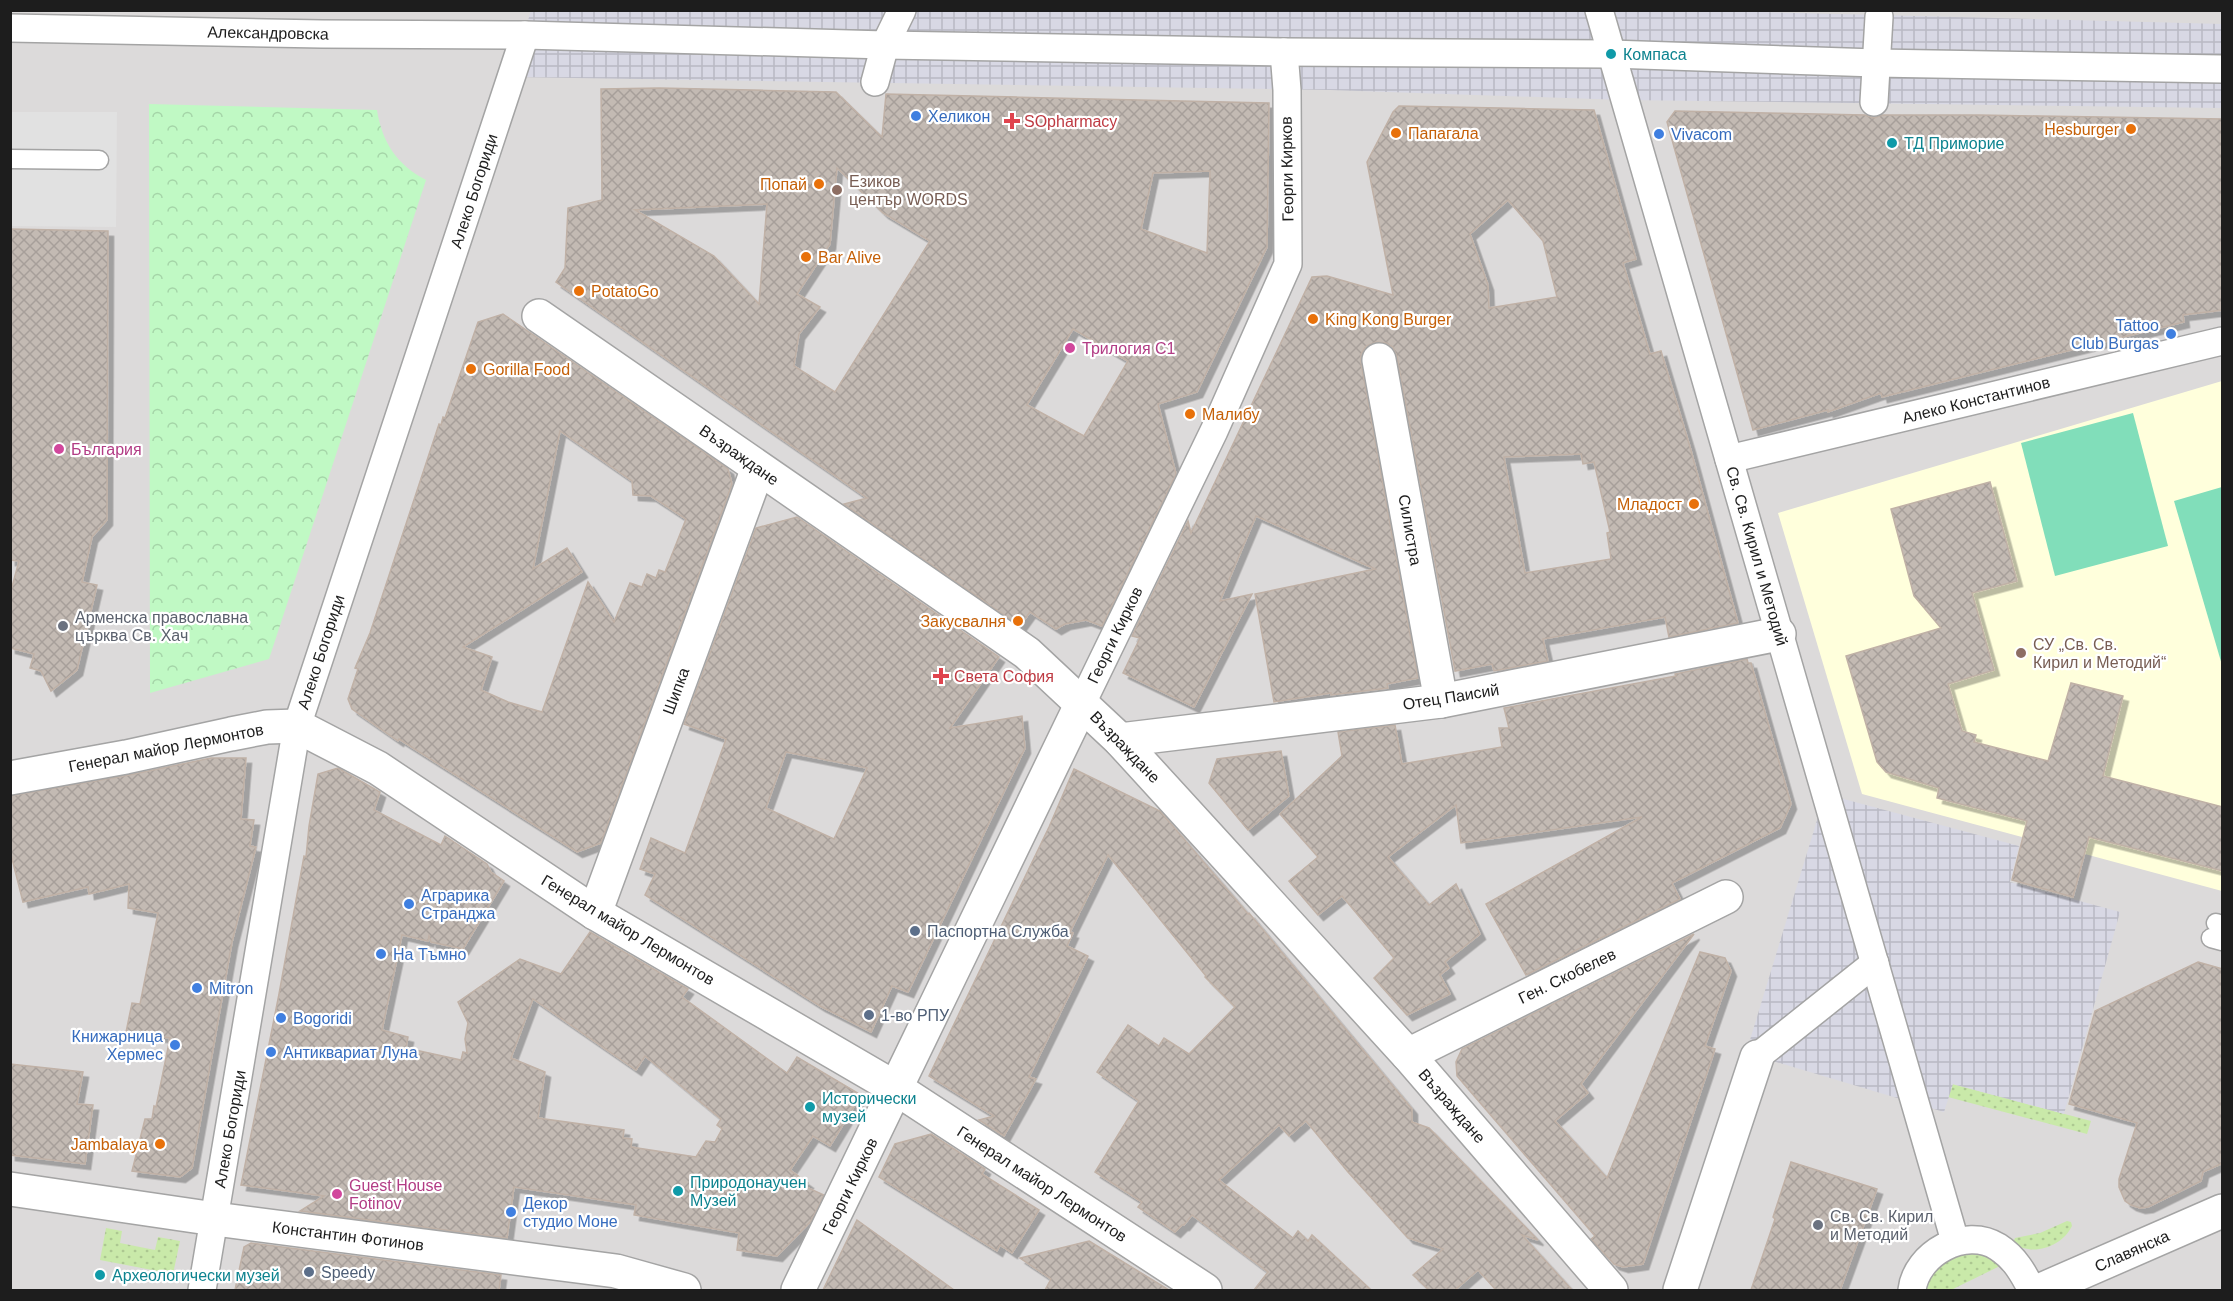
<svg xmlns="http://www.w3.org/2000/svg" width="2233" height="1301" font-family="Arial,sans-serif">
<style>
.residential{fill:#dcdada}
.education{fill:#ffffdc}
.grass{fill:url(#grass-dots)}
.park{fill:url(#park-crowns)}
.pitch{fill:#81deba}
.parking{fill:#e1e1e1}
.plaza{fill:url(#plaza-grid)}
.building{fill:url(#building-cross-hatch);stroke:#c0b1a6;stroke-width:1.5;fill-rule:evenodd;filter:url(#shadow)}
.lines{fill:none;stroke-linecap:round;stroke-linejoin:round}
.service-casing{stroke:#a4a4a4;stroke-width:21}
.pedestrian-casing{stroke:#a4a4a4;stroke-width:30}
.minor-casing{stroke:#a4a4a4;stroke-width:36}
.service{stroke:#fff;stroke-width:18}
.pedestrian{stroke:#fff;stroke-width:27}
.minor{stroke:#fff;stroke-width:33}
.culture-dot{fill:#0f9aa8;stroke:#fff;stroke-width:2}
.shop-dot{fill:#3f7fe0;stroke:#fff;stroke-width:2}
.health-dot{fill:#e0444e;stroke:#fff;stroke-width:2}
.food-dot{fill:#e8710a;stroke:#fff;stroke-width:2}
.education-dot{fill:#8d6e63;stroke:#fff;stroke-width:2}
.hotel-dot{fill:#d1479c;stroke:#fff;stroke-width:2}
.worship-dot{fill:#6b7280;stroke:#fff;stroke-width:2}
.service-dot{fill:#5c6f8a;stroke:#fff;stroke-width:2}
.labels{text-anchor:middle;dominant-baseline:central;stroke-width:4.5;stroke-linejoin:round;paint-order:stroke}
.street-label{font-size:16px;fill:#1d1d1d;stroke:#fff}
.culture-label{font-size:16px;fill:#0d838f;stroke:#fff;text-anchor:start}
.shop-label{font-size:16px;fill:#366cbe;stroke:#fff;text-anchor:start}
.health-label{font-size:16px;fill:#be3a42;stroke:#fff;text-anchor:start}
.food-label{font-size:16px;fill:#c56008;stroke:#fff;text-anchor:start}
.education-label{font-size:16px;fill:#785e54;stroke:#fff;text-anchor:start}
.hotel-label{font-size:16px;fill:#b23c85;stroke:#fff;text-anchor:start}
.worship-label{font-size:16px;fill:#5b616d;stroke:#fff;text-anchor:start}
.service-label{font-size:16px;fill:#4e5e75;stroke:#fff;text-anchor:start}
</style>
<defs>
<pattern id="grass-dots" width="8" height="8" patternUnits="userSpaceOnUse" patternTransform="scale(1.5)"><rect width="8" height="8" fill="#c9e9a9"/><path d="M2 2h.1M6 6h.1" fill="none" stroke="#acc791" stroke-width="1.8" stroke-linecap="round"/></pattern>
<pattern id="park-crowns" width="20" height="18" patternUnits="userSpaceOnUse" patternTransform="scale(1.5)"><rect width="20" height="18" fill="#c0f9c4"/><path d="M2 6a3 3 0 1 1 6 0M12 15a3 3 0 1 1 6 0" fill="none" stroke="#a5d5a8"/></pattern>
<pattern id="plaza-grid" width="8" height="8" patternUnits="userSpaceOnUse" patternTransform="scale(1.5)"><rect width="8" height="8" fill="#d8d8e4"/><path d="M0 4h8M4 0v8" fill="none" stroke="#b9b9c3"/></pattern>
<pattern id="building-cross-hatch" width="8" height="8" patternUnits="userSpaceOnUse" patternTransform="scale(1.5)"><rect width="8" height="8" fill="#c3bab3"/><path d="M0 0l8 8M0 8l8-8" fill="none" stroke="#a79f9a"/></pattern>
<filter id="shadow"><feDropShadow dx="5.5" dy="5.5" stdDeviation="0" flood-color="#0004"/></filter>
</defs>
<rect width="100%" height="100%" fill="#efebe3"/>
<rect class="residential" x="11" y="11" width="2211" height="1279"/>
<path class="education" d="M2222,381V891L1862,794L1778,513Z"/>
<g class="grass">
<path d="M1952,1084L2091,1121L2087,1134L1948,1097Z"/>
<path d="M2067,1221L2071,1222L2072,1226C2062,1247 2032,1257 2013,1243L2015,1238L2040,1233Z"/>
<path d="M106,1228L122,1231L120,1243L155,1250L158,1237L180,1241L173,1274L100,1260Z"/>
<path d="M1973,1250L1989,1256L2002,1265L1951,1290H1922L1932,1266Z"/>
</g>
<path class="park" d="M149,104L377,110C382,142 397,165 426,180L269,659L150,693Z"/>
<g class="pitch">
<path d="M2133,413L2168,546L2055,576L2021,443Z"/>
<path d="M2222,487V665L2174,501Z"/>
</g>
<path class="parking" d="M11,112H117L116,227L11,226Z"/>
<g class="plaza">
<path d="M531,10H1686L2222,24V108L1624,100L1330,90L512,77Z"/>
<path d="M1825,794L2019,846L2010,882L2120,912L2064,1114L1953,1084L1944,1112L1746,1053Z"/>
</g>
<g class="building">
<path d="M659,88L836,92L882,137L886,94L1269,103L1267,247L1197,392L1158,404L1176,474L1102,626L1086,620L1065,624L1056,629L1030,612L1020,626L844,504L867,498L556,282L565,268L568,208L602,200L601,89ZM837,168L883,213L930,241L835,392L794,366L799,334L820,307L797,294L830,244ZM1210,171L1207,253L1141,229L1153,173ZM767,204L759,304L714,256L635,210ZM1073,329L1128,361L1084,436L1027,405Z"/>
<path d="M1399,106L1594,110L1636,259L1623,263L1650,354L1661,351L1690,447L1738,623L1669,637L1665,617L1543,639L1548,661L1494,671L1492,664L1455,671L1397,357L1393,347L1386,343L1376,342L1366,346L1361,354V363L1418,678L1387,684L1388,688L1331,695V693L1274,702L1255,594L1375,569L1256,516L1220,601L1252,594L1194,707L1123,673L1140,638L1132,636L1188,521L1191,533L1312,277L1327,276L1393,295L1367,162L1393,112ZM1508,200L1543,241L1557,297L1489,308L1488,285L1470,234ZM1581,454L1583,464L1594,462L1610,532L1607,533L1611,559L1525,573L1504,457Z"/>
<path d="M1675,111L1865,115L1874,118L1882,115H1979L2223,119V310L2183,315L2184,322L1882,397L1881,393L1828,412V410L1753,430L1667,122Z"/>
<path d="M10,229L108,231L107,520L92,537L82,582L97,585L77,670L51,691L41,671L30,668L34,654L10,648V594L19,561L10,560Z"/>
<path d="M503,314L728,469L732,484L601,843L577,852L399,739L398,741L352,709L348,699L358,669L355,668L370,633L439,424L441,425L443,417L445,418L478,322ZM560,431L632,481L633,495L651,496L686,519L665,572L659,570L656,578L647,574L642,587L630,583L614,622L588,582L542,712L508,702L481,690L492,657L463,647L582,572L567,548L533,569Z"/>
<path d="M1990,482L2017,581L1972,593L1994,670L1948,684L1962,731L1976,735L1974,742L2048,761L2071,683L2123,696L2103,776L2223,807V871L2089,837L2073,897L2012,880L2027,821L1937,798L1939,788L1886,772L1877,762L1846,656L1941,628L1914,596L1891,509Z"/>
<path d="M797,517L999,657L950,728L1022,716L1025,748L908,992L892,986L871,1032L820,1006L645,895L655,874L640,869L651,838L685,853L726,739L684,724L756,528ZM786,752L867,768L834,839L766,808Z"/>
<path d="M1747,659L1748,663H1751L1791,804L1780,828L1672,883L1680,899L1526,975L1486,904L1642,817L1461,843L1456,805L1388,857L1429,905L1456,884L1480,934L1445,962L1449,968L1440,975L1450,994L1407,1015L1374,978L1394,958L1342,896L1318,915L1289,881L1318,857L1280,814L1342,756L1338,732L1395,725L1402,764L1502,747L1499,728H1509L1504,708L1676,676L1675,674Z"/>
<path d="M1281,751L1289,796L1248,830L1209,783L1217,759Z"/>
<path d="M211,758H246L241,819L254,820L250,846L256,847L232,942L192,1168L180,1177L132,1171L145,1119H152L154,1106L156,1107L170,1038L126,1032L132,1003L140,1004L158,913L128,908L129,884L89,894L88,887L23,902L10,851V796L129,775Z"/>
<path d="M338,768L380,792L374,810L441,845L445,836L487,864L491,872L504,881L463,949L431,942L429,936L428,941L402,935L382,1030L408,1037L406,1048L461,1060L463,1052L467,1053L465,1039L468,1023L458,1002L520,959L561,974L590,932L688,989L682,997L787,1073L797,1057L861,1095L830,1146L813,1136L790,1170L808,1183L806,1187L824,1195L811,1221L777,1256L737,1250L739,1233L634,1215L636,1205L514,1187L507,1238L300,1211L324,1196L241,1185L279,994L304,856L306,857L309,826L318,774ZM533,999L636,1070L645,1056L721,1119L717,1125L722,1129L715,1142L706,1141L696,1157L631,1147L632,1139L623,1138L624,1130L538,1118L545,1072L511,1058Z"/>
<path d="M1074,769L1160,811L1248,914L1249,913L1412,1109V1122L1429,1128L1538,1240L1522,1235L1572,1290H1496L1478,1270L1455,1290H1429L1413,1275L1443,1249L1408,1238L1348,1172L1306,1121L1289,1136L1279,1125L1219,1180L1293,1238L1298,1231L1308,1241L1312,1235L1371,1290H1254L1268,1272L1192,1215L1184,1225H1182L1175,1232L1138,1207L1142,1202L1095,1172L1139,1101L1097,1072L1128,1025L1159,1046L1164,1038L1189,1054L1235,1007L1205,977L1206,976L1108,855L1070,932L1073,933L1067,946L1088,956L1029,1077L1036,1079L1004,1136L979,1120L994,1116L929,1076L1049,827Z"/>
<path d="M1694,934L1581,1084L1588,1093L1555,1121L1607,1178L1700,952L1725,958L1731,971L1705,1046L1715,1049L1643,1264L1623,1267L1614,1264L1591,1239L1595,1236L1457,1076L1456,1062L1462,1049Z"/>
<path d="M2198,962L2223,969V1163L2203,1172L2201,1181L2148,1207L2140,1208L2131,1205L2125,1201L2119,1187V1179L2137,1123L2069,1104L2095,1011Z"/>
<path d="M10,1064L83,1072L77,1104L93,1105L85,1164L10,1155Z"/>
<path d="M931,1134L985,1169L982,1174L1039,1210L1012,1253L1000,1245L997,1251L879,1177L895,1144Z"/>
<path d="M1791,1162L1877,1189L1840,1290H1751L1775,1219L1773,1217Z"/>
<path d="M857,1220L954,1290H823Z"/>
<path d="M1089,1241L1169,1290H1045L1051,1279L1020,1258Z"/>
<path d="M251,1243L501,1275L499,1290H235L244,1247Z"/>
</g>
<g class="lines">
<defs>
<g id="service">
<path d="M10,159L99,160"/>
<path d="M2216,923L2222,925"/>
<path d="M2211,938L2222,941"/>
</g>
<g id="pedestrian">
<path d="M1599,10L1955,1241"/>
<path d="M10,28L322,34L525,35L885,45L1284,52L1611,54L1876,63L2222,69"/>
<path d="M875,82L885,45L902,10"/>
<path d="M1874,102L1879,17"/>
<path d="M1729,459L2222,341"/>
<path d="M1082,703L1214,431L1288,264L1287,90L1284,52"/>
<path d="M1757,1057L1875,963"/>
<path d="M202,1290L297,726L525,35"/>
<path d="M1912,1290C1916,1254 1965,1226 1998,1247C2015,1258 2023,1273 2032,1290"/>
</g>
<g id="minor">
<path d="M539,316L1027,653L1120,740L1408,1055L1611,1290"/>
<path d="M1379,360L1441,701"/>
<path d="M1120,740L1441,701L1779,634"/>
<path d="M10,778L126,757L231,734L267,727L297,726L378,768L595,913L897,1089L1205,1290"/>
<path d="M595,913L758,468"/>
<path d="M1408,1055L1726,897"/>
<path d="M10,1189L215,1219L616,1271L684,1290"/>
<path d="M798,1290C894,1095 986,898 1082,703"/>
<path d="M1680,1290L1757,1057"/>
<path d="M2041,1290L2222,1211"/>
</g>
</defs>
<use href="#service" class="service-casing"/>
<use href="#pedestrian" class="pedestrian-casing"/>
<use href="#minor" class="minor-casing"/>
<use href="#service" class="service"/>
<use href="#pedestrian" class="pedestrian"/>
<use href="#minor" class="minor"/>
</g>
<g class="culture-dot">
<circle cx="1611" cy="54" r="6"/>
<circle cx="1892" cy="143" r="6"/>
<circle cx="810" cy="1107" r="6"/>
<circle cx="678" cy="1191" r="6"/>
<circle cx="100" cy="1275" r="6"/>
</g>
<g class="shop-dot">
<circle cx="916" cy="116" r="6"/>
<circle cx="1659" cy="134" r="6"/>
<circle cx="2171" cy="334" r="6"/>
<circle cx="409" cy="904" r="6"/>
<circle cx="381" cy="954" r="6"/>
<circle cx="197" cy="988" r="6"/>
<circle cx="281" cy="1018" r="6"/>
<circle cx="175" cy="1045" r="6"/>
<circle cx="271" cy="1052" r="6"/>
<circle cx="511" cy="1212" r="6"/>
</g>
<g class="health-dot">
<path d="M1009 112h6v6h6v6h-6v6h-6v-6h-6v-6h6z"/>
<path d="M938 667h6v6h6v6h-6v6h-6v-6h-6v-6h6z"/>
</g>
<g class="food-dot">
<circle cx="2131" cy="129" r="6"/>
<circle cx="1396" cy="133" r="6"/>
<circle cx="819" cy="184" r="6"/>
<circle cx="806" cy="257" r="6"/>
<circle cx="579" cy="291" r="6"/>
<circle cx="1313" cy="319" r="6"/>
<circle cx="471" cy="369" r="6"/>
<circle cx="1190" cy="414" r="6"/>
<circle cx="1694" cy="504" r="6"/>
<circle cx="1018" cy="621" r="6"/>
<circle cx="160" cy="1144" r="6"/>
</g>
<g class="education-dot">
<circle cx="837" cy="190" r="6"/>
<circle cx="2021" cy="653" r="6"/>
</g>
<g class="hotel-dot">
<circle cx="1070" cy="348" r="6"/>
<circle cx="59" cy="449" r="6"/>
<circle cx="337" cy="1194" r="6"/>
</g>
<g class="worship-dot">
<circle cx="63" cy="626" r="6"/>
<circle cx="1818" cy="1225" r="6"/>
</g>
<g class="service-dot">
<circle cx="915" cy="931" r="6"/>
<circle cx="869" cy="1015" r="6"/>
<circle cx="309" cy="1272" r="6"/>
</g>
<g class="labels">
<g class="street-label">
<text transform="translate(268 33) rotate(1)">Александровска</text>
<text transform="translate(1287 169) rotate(-91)">Георги Кирков</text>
<text transform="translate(474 191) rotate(-72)">Алеко Богориди</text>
<text transform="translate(1976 400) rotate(-14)">Алеко Константинов</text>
<text transform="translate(739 455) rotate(35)">Възраждане</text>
<text transform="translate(1410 530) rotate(80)">Силистра</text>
<text transform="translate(1757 556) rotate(74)">Св. Св. Кирил и Методий</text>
<text transform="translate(1115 635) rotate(-64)">Георги Кирков</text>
<text transform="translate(321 652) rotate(-72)">Алеко Богориди</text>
<text transform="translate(676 691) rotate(-70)">Шипка</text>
<text transform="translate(1451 697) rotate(-9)">Отец Паисий</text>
<text transform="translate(1125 747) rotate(46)">Възраждане</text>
<text transform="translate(166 748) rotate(-11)">Генерал майор Лермонтов</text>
<text transform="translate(628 930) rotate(31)">Генерал майор Лермонтов</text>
<text transform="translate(1567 976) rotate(-26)">Ген. Скобелев</text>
<text transform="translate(1452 1106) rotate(49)">Възраждане</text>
<text transform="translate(230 1129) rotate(-80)">Алеко Богориди</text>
<text transform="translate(1042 1184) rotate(33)">Генерал майор Лермонтов</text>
<text transform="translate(850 1186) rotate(-64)">Георги Кирков</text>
<text transform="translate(348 1236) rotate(7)">Константин Фотинов</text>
<text transform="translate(2132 1251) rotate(-24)">Славянска</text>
</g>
<g class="culture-label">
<text x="1623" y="54">Компаса</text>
<text x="1904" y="143">ТД Приморие</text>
<text x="822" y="1098">Исторически<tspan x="822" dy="18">музей</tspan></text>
<text x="690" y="1182">Природонаучен<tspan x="690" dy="18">Музей</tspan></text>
<text x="112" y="1275">Археологически музей</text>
</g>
<g class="shop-label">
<text x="928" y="116">Хеликон</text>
<text x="1671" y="134">Vivacom</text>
<text x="2159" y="325" text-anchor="end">Tattoo<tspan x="2159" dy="18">Club Burgas</tspan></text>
<text x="421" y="895">Аграрика<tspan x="421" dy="18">Странджа</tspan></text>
<text x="393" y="954">На Тъмно</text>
<text x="209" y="988">Mitron</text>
<text x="293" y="1018">Bogoridi</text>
<text x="163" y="1036" text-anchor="end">Книжарница<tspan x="163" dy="18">Хермес</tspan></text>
<text x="283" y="1052">Антиквариат Луна</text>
<text x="523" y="1203">Декор<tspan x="523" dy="18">студио Моне</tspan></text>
</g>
<g class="health-label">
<text x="1024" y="121">SOpharmacy</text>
<text x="954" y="676">Света София</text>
</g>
<g class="food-label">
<text x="2119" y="129" text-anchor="end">Hesburger</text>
<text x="1408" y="133">Папагала</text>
<text x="807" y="184" text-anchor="end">Попай</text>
<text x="818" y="257">Bar Alive</text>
<text x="591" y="291">PotatoGo</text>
<text x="1325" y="319">King Kong Burger</text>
<text x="483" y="369">Gorilla Food</text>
<text x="1202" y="414">Малибу</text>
<text x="1682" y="504" text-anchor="end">Младост</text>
<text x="1006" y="621" text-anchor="end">Закусвалня</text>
<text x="148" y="1144" text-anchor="end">Jambalaya</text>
</g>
<g class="education-label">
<text x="849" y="181">Езиков<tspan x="849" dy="18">център WORDS</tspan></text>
<text x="2033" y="644">СУ „Св. Св.<tspan x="2033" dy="18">Кирил и Методий“</tspan></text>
</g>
<g class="hotel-label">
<text x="1082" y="348">Трилогия С1</text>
<text x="71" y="449">България</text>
<text x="349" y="1185">Guest House<tspan x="349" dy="18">Fotinov</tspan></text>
</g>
<g class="worship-label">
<text x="75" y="617">Арменска православна<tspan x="75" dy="18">църква Св. Хач</tspan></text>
<text x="1830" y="1216">Св. Св. Кирил<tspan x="1830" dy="18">и Методий</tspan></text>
</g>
<g class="service-label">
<text x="927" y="931">Паспортна Служба</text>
<text x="881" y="1015">1-во РПУ</text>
<text x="321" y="1272">Speedy</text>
</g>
</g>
<rect width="2233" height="1301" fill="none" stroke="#1d1d1d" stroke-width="24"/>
</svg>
